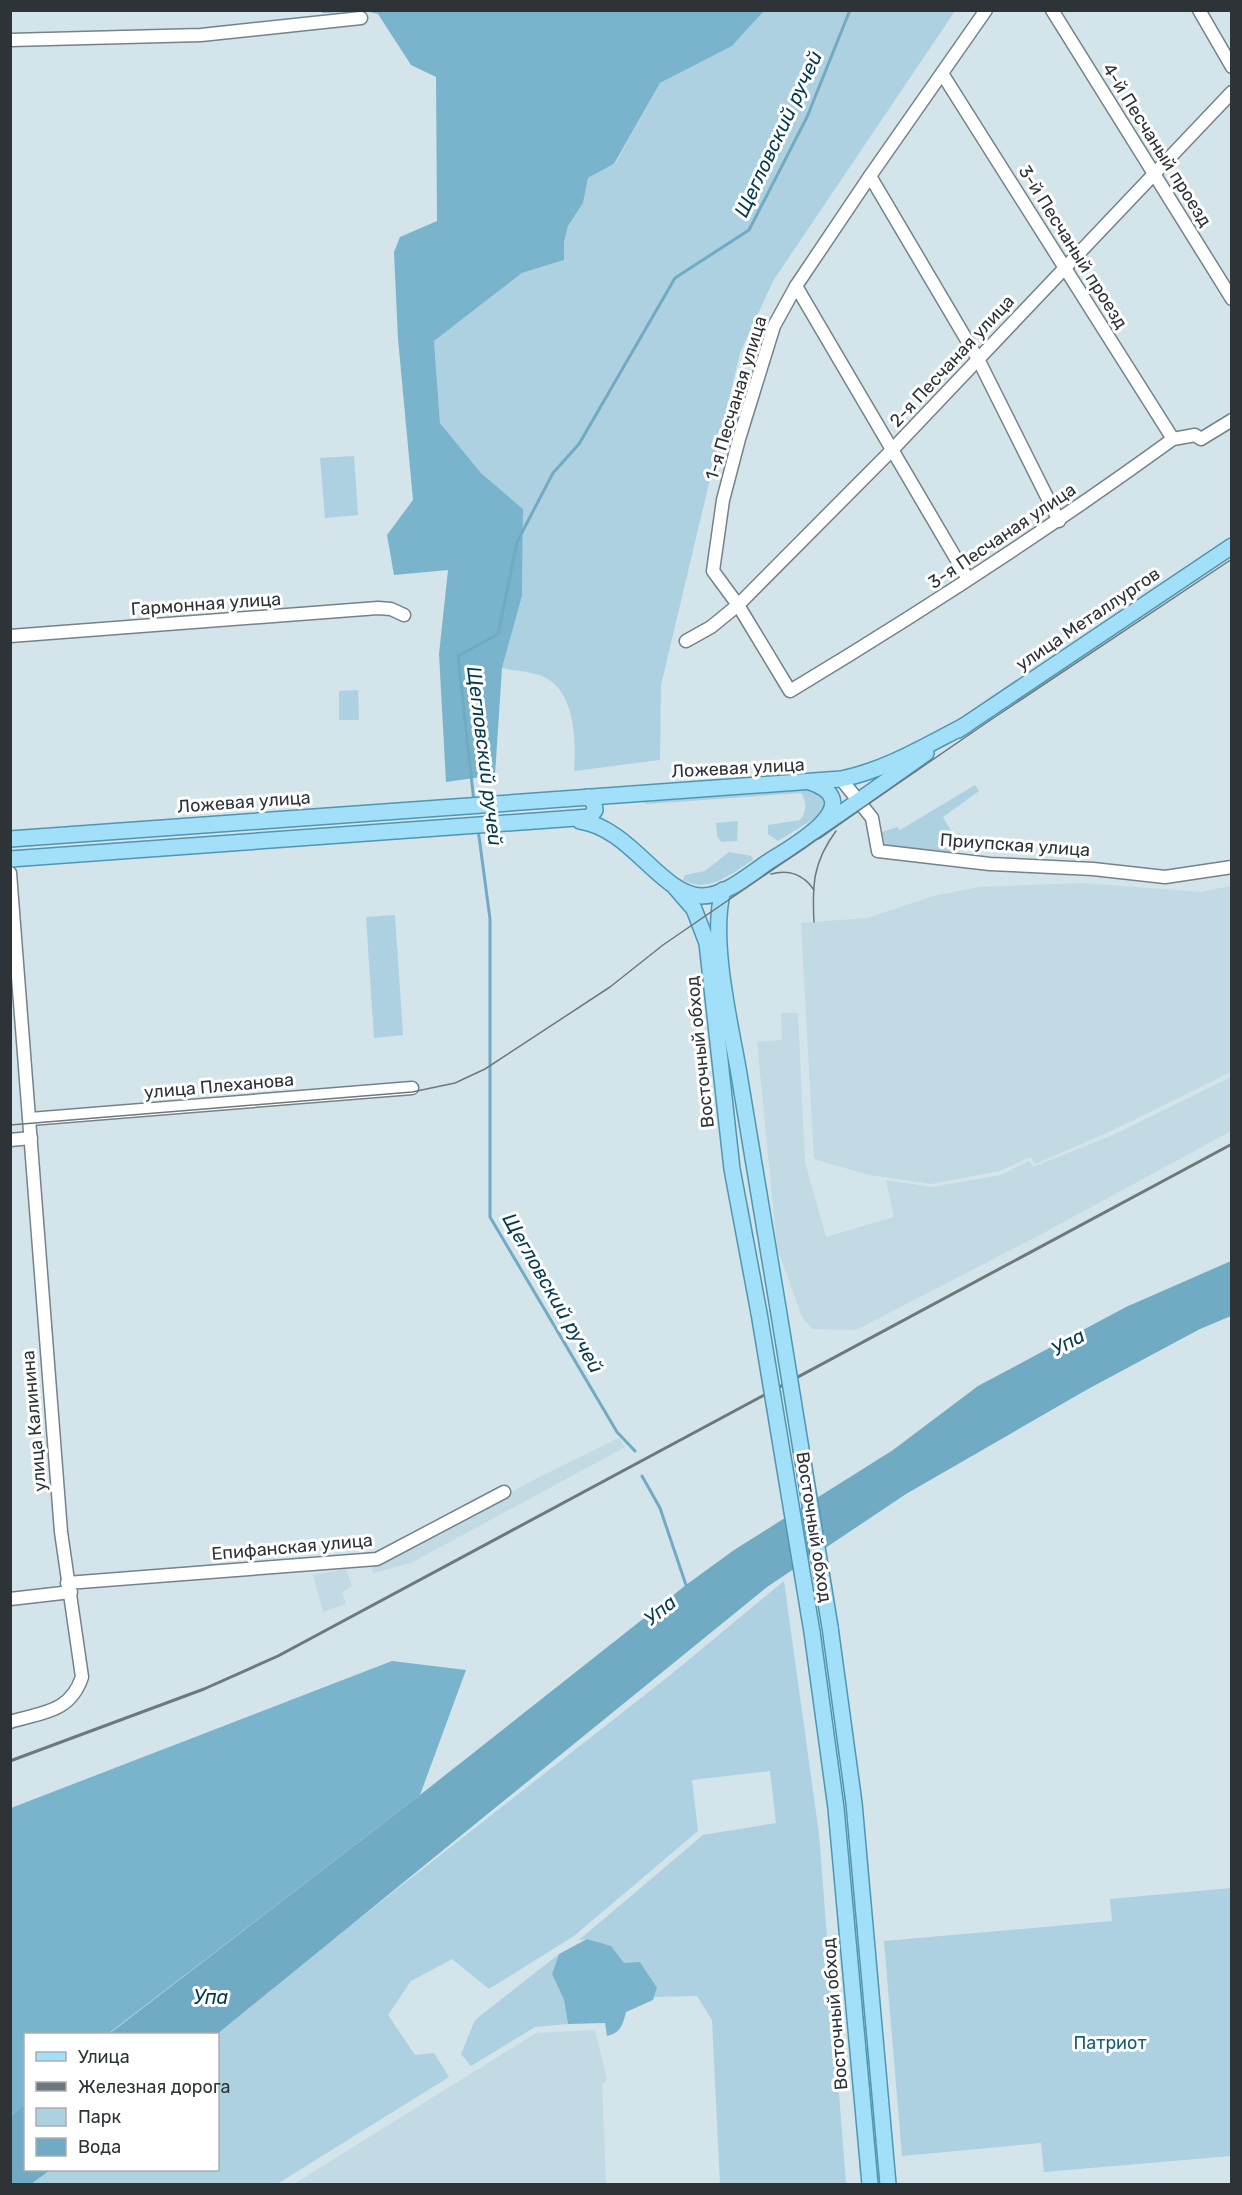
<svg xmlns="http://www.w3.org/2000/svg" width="1242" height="2195" font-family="Rubik,sans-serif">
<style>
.built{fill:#c1dae4}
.green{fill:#add1e0}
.forest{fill:#79b4cc}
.water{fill:#70abc3}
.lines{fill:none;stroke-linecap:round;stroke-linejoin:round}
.stream{stroke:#70abc3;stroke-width:3}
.minor-casing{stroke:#748389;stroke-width:15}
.major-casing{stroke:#4f96b1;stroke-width:18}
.minor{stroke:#fff;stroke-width:12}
.major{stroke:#a1e0f8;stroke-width:15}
.tram{stroke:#6d787c;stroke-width:1.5}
.rail{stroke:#6d787c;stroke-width:3}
.major-bridge-casing{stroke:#4f96b1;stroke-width:18;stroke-linecap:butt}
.major-bridge{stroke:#a1e0f8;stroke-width:15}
.labels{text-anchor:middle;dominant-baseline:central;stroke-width:6;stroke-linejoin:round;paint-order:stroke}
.street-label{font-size:18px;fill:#2d3336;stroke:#fff}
.park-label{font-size:18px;fill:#136079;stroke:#fff}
.water-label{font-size:20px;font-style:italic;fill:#053c4d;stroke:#fff}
</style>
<rect width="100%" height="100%" fill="#d3e4eb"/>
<g class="built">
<path d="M1082,883L1200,892L1231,886V1072L1109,1132L1035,1164L1031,1157L999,1171L931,1184L869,1175L814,1159L801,923L867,918L933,896L980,887Z"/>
<path d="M781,1013H798L805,1162L826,1237L894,1217L886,1180L932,1187L1001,1175L1029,1161L1033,1167L1111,1136L1231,1077V1131L1036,1237L856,1330L812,1329L802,1317L777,1247L757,1042L782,1040Z"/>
<path d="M619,1438L625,1447L411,1563L373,1573L372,1562L383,1561L539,1477Z"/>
<path d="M346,1569L352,1586L342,1592L346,1604L323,1612L313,1575Z"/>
<path d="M595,2030L607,2079L602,2084L606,2184H294L536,2033Z"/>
</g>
<g class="green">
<path d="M764,11H955L773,281L740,353L661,685L660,760L574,771C576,742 576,692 544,677C532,671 515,671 502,668L522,596L523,509L481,473L440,423L434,341L522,273L564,260V242L568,226L583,203L588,178L615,164L660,83L732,46Z"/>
<path d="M354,456L358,515L325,518L320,458Z"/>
<path d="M358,690L359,720H339V691Z"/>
<path d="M975,785L979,791L943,817L954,836L959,833L964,838L953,845L950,854L885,846L882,832L897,827L900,830Z"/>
<path d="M812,786L822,793L825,803L820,815L778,841L768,834V825L800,820C807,812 807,802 801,793L647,804L641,801Z"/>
<path d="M738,821L737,841L721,842L717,836L716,823Z"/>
<path d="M729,852L752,856L753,860C731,874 708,894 683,880L685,875L705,871Z"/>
<path d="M395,915L403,1035L374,1038L366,917Z"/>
<path d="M784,1581L819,1834L846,2184H720L712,2020L697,1996L654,1997L657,1988L588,1939L579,1940L703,1835L776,1823L770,1771L692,1780L698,1831L574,1936L489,1989L452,1959L411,1981L388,2015L415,2055L434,2053L449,2077L277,2184H20L39,2170H218V2034H212L669,1676Z"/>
<path d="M1231,1888V2156L1044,2172L1041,2143L902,2156L884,1941L1112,1921L1110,1899Z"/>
<path d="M559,1954L552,1974L564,2000L568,2024L535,2027L471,2066L461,2054L475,2020Z"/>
</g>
<g class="forest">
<path d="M323,10L764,11L732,46L660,83L614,164L588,178L583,203L568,226L564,242V260L522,273L434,341L440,423L481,473L523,509L522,596L502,668L495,775L446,782L439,654L448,570L394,575L387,535L413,500L398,339L394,252L400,237L437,221L436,77L411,65L378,14L366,11L322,13Z"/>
<path d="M392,1661L466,1670L420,1795L108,2034H26L25,2104L11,2116V1808Z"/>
<path d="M587,1939L611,1946L624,1963L640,1962L657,1988L653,2000L626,2012C623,2024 621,2033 607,2036L605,2023L568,2024L564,2000L552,1974L559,1954Z"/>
</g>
<g class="water">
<path d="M1231,1261V1316L1200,1329L1088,1389L906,1494L767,1587L217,2034H109L420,1795L686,1585L734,1550L893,1450L978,1386L1126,1307Z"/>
<path d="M25,2104L26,2170H50L31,2184H11V2116Z"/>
</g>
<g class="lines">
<g class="stream">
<path d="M474,802L458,656L498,634L517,542L553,473L579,444L675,278L749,230L807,117L850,10"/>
<path d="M478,829L490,919V1217L617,1432L635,1451"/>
<path d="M642,1476L660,1508L687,1588"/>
</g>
<defs>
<g id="minor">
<path d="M986,10L870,176L796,286L774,326L739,439L723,500L713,571L738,605L790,691C921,612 1049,529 1173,439L1195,435L1201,439L1232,420"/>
<path d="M1052,10L1232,299"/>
<path d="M1199,10L1232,67"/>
<path d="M10,40L201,35L361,18"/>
<path d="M943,75L1173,439"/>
<path d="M870,176L978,359L1059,521"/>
<path d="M796,286L968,579"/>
<path d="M10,636L378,608L391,609L404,615"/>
<path d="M686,641L711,627L738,605L891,451L1232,92"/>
<path d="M841,779L872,818L878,851L990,864L1093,869L1165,877L1232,867"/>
<path d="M10,873L61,1532L82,1677C70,1713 42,1712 10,1722"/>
<path d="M30,1119L412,1088"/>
<path d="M10,1140L31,1138"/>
<path d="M67,1583L377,1559L504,1492"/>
<path d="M10,1599L71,1592"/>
</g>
<g id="major">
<path d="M958,730L1232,546"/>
<path d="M580,821C631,828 662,896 702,896C726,896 751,873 771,860C792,847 871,803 810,782"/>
<path d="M816,831L926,753"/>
<path d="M10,839L841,779C886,770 925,746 966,725"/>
<path d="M10,859L590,817L595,810L594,803L588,797"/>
<path d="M675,887L694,909L707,943L732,1169L759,1313"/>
<path d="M723,890C710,938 729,1018 738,1068C751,1148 765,1228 778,1308"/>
<path d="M830,1627L854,1803L888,2184"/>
<path d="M812,1632L836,1808L870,2184"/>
</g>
</defs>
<use href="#minor" class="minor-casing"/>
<use href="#major" class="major-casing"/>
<use href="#minor" class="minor"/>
<use href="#major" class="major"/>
<g class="tram">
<path d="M771,874C789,869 804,875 814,890"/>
<path d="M814,922C812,885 813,862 836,831"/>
<path d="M10,1125L412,1092L455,1083L485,1069L610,987L663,945L989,721L1232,559"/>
</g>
<path class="rail" d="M10,1761L204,1689L278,1656L1232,1144"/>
<defs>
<g id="major-bridge">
<path d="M778,1308L830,1627"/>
<path d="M759,1313L812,1632"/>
</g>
</defs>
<use href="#major-bridge" class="major-bridge-casing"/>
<use href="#major-bridge" class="major-bridge"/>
</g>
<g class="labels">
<g class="street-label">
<text transform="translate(1157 145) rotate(58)">4-й Песчаный проезд</text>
<text transform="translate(1073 247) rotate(58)">3-й Песчаный проезд</text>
<text transform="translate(952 361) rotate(-47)">2-я Песчаная улица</text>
<text transform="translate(736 398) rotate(-73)">1-я Песчаная улица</text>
<text transform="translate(1002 536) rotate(-34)">3-я Песчаная улица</text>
<text transform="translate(206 604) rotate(-4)">Гармонная улица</text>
<text transform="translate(1088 619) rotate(-34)">улица Металлургов</text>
<text transform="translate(738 768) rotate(-3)">Ложевая улица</text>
<text transform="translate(244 802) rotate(-4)">Ложевая улица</text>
<text transform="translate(1015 845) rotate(4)">Приупская улица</text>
<text transform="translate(700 1052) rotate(-96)">Восточный обход</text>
<text transform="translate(219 1086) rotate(-5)">улица Плеханова</text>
<text transform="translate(34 1421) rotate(-95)">улица Калинина</text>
<text transform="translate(814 1527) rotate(81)">Восточный обход</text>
<text transform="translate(292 1547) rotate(-5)">Епифанская улица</text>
<text transform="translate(835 2014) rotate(-95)">Восточный обход</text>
</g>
<g class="park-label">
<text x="1110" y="2043">Патриот</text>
</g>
<g class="water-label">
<text transform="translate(778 134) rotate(-65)">Щегловский ручей</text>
<text transform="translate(485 756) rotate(83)">Щегловский ручей</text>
<text transform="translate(553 1293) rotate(60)">Щегловский ручей</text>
<text transform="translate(1068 1342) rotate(-29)">Упа</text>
<text transform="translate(660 1610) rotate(-39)">Упа</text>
<text x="211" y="1997">Упа</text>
</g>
</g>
<rect width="1242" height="2195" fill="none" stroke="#2d3336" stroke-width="24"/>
<rect x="24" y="2033" width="195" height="138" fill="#ffffff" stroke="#abadaf" stroke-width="1.5"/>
<rect x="36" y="2052" width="30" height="9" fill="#a1e0f8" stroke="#abadaf" stroke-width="1.5"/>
<text x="78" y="2063" font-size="18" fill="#2d3336">Улица</text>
<rect x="36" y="2082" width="30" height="9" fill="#6d787c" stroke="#abadaf" stroke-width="1.5"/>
<text x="78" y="2093" font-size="18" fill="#2d3336">Железная дорога</text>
<rect x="36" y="2108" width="30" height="18" fill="#add1e0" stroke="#abadaf" stroke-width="1.5"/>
<text x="78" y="2123" font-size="18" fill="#2d3336">Парк</text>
<rect x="36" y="2138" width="30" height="18" fill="#70abc3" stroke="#abadaf" stroke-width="1.5"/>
<text x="78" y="2153" font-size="18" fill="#2d3336">Вода</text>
</svg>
